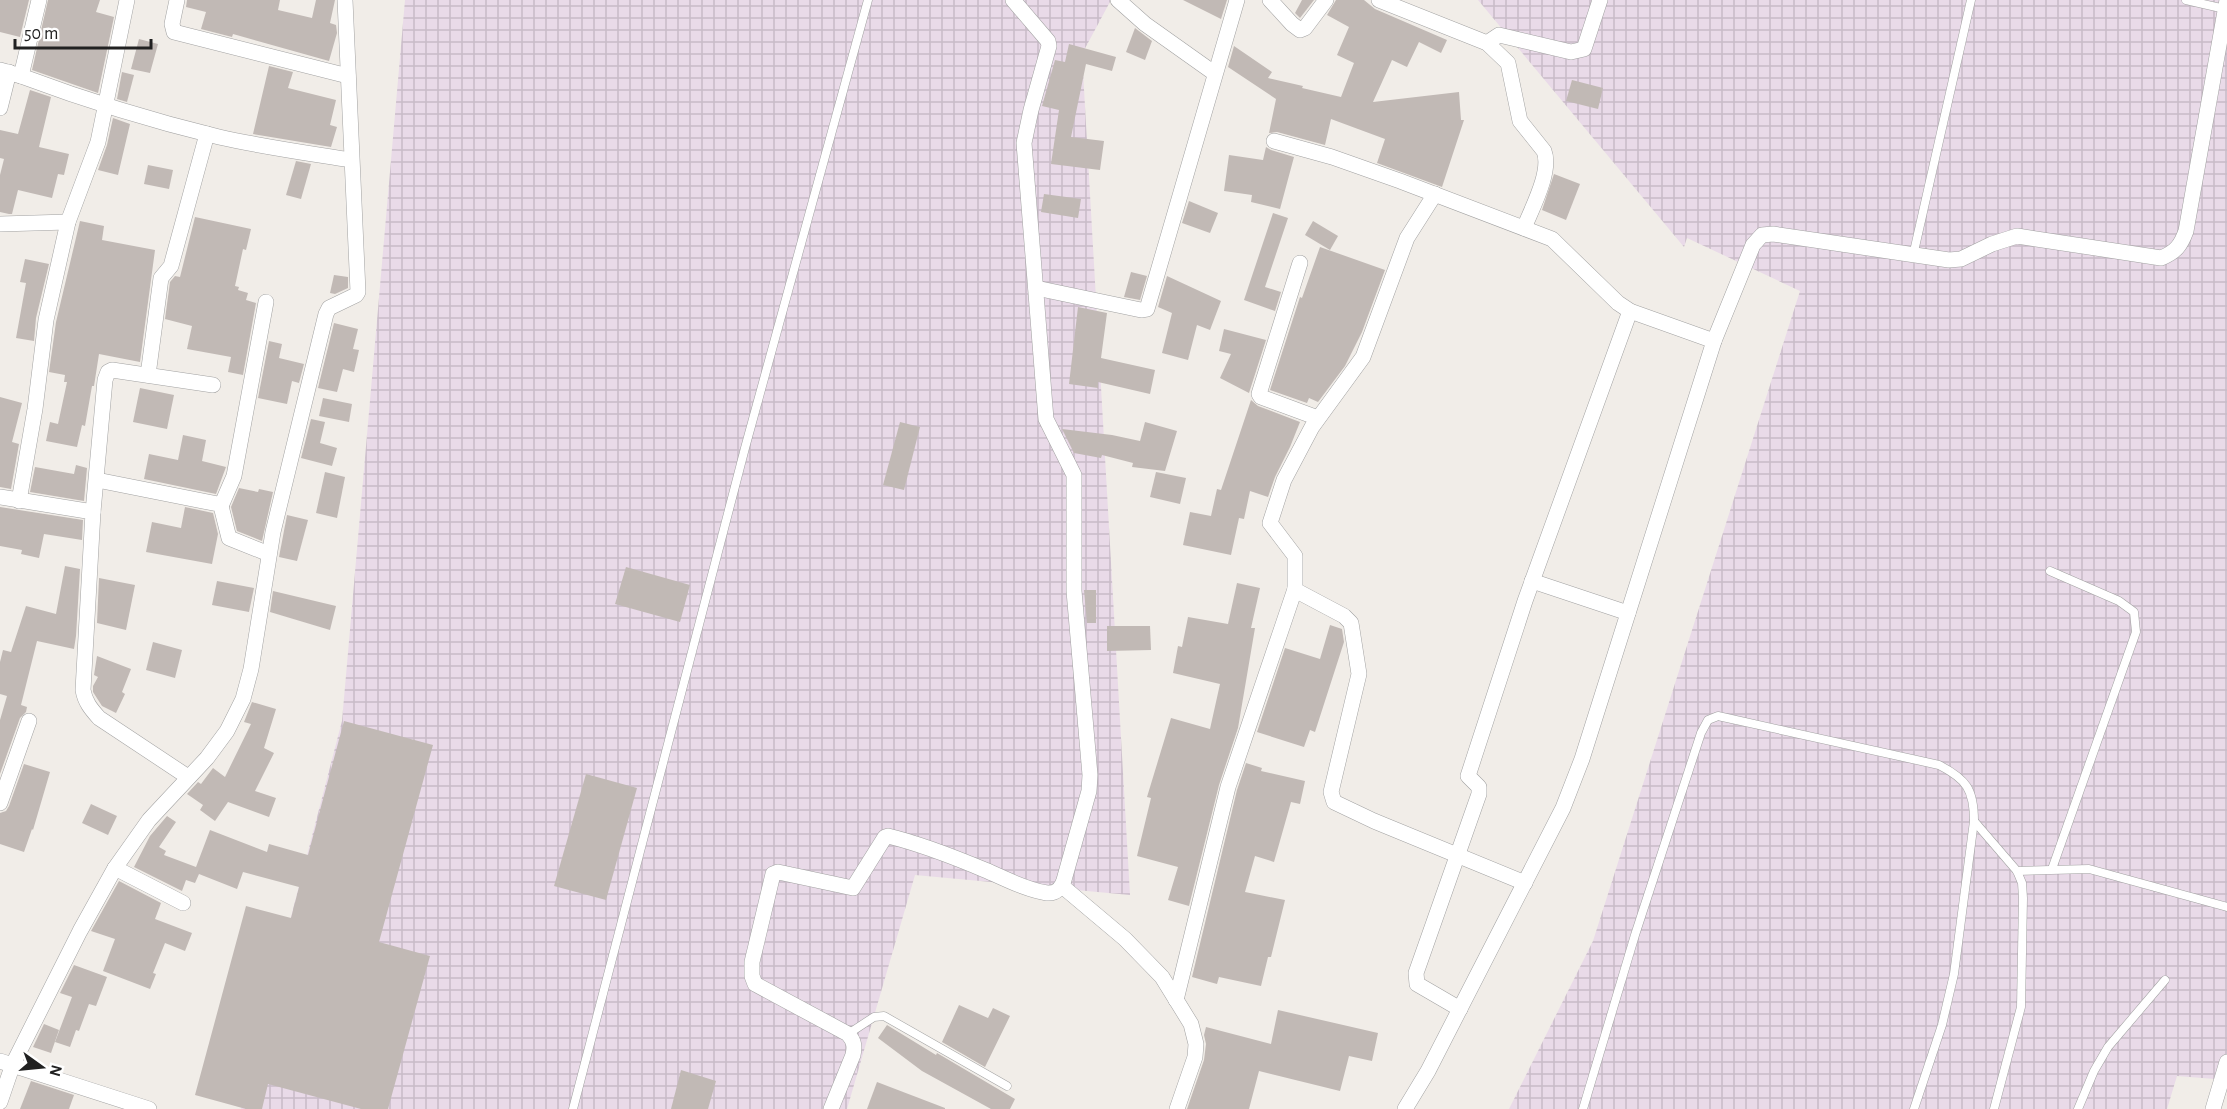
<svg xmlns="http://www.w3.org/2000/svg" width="2227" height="1109" font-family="'Alegreya Sans',sans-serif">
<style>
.industrial{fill:url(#industrial-grid)}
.building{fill:#c1b9b5}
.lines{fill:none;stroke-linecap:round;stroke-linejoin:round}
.lane-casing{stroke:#a2a2a2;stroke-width:9}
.street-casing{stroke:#a2a2a2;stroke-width:16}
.lane{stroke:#fff;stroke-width:8}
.street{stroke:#fff;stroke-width:15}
</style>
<defs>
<pattern id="industrial-grid" width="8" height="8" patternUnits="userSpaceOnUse" patternTransform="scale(1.5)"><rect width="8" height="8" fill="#e9dae8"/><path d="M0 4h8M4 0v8" fill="none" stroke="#c8bbc7"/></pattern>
</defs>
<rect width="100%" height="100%" fill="#f1ede8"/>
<g class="industrial">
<path d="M405,0H1111L1082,54L1130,895L915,875L847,1109H241L342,721Z"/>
<path d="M1478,0H2227V1080L2177,1076L2167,1109H1509L1593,941L1800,291L1687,238L1684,247Z"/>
</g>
<g class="building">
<path d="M0,0H29L20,37L0,32Z"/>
<path d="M48,0H100L96,12L114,17L98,93L32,70Z"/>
<path d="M187,0H280L278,10L312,18L316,0H335L330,23L336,25L337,33L329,61L233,34L232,37L201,29L206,12L186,7Z"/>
<path d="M1183,0H1227L1221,19Z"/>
<path d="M1302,0H1314L1300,18L1295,13Z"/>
<path d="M1336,0H1364L1375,9L1447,40L1441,53L1419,42L1407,67L1392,60L1373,102L1459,92L1461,120H1464L1442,187L1377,163L1385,139L1331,119L1325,145L1277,132L1269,133L1276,99L1228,67L1234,46L1272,72L1268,78L1303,86L1302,88L1341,97L1354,63L1337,55L1349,27L1327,15Z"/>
<path d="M1135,28L1152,41L1145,60L1126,52Z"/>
<path d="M139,39L158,44L150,73L131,69Z"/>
<path d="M1069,44L1116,57L1112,71L1086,64L1071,137L1104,141L1100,170L1051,164L1059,110L1042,106L1055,60L1065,62Z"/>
<path d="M269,66L293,72L288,88L336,100L330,125L337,127L331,147L253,134Z"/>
<path d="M122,72L134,75L127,102L117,99Z"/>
<path d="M1572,80L1603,88L1598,109L1566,101Z"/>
<path d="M30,90L51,97L39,147L69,154L64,175L58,174L52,198L18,190L12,214H9L0,212V175L4,159L0,158V130L18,134Z"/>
<path d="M113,118L130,124L118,175L98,170L107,145Z"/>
<path d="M1266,147L1271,150L1294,157L1280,209L1251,202L1252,195L1224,191L1229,155L1263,160Z"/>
<path d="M296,161L311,164L301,199L286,195Z"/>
<path d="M148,165L173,170L169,189L144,184Z"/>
<path d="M1554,174L1580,184L1566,220L1542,210Z"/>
<path d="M1044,194L1081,199L1078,218L1041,212Z"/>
<path d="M1189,201L1218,213L1210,233L1182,223Z"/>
<path d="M1273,213L1288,218L1265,287L1281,292L1275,311L1244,300Z"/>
<path d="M195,217L251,229L246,250L243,249L235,286L239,287L238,290L248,293L246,300L256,303L243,375L228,372L231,357L187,349L192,326L165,319L170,282L175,276L180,277Z"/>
<path d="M80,221L104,226L102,240L155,250L140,362L99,354L94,386H92L85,426L82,425L77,447L46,441L50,422L58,424L67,382H64L65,375L49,372L56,322Z"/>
<path d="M1313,221L1338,236L1330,250L1305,235Z"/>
<path d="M1320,247L1385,270L1362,332L1345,366L1318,402L1309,398L1307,403L1270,390L1300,297L1302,298Z"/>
<path d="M25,259L49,264L36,318L34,341L16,338L26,283L20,282Z"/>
<path d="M1131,272L1147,276L1140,300L1124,297Z"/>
<path d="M334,275L348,277V288L335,294L330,293Z"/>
<path d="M1167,276L1221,301L1210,330L1197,325L1188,360L1162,353L1172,313L1158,307Z"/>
<path d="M1078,307L1107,313L1101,358L1155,370L1150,394L1098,382V388L1069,384Z"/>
<path d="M334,323L358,329L353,349L359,350L354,372L343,369L337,392L318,388Z"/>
<path d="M1224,329L1266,340L1249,393L1220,378L1231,354L1219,351Z"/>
<path d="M269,341L282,344L279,358L304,364L299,383L292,381L287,404L258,398Z"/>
<path d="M140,388L174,395L167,429L133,422Z"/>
<path d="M0,397L22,403L12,442L19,444L11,489L0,487Z"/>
<path d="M323,398L352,404L349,422L319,416Z"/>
<path d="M1251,400L1258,406L1300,422L1290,447L1275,477L1268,497L1250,491L1244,519L1239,518L1231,555L1183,545L1190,512L1211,516L1217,489L1221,490Z"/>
<path d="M311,419L325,422L320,443L337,448L332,466L301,458Z"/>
<path d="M900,422L920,427L904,490L883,485Z"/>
<path d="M1145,422L1177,431L1165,471L1132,467L1133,463L1102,455L1101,458L1074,453L1062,429L1112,435L1140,441Z"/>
<path d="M183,435L206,440L202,461L226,467L216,494L144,479L149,454L178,460Z"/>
<path d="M76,465L87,468L84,501L30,492L35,467L74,474Z"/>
<path d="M325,472L345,477L337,518L316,513Z"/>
<path d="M1156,472L1186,478L1180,504L1150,497Z"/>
<path d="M239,488L258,492L259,489L273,492L262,541L237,531L231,507Z"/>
<path d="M0,507L83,520L82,540L44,534L39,558L21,554L22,550L0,546Z"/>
<path d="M185,507L213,513L218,534L212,564L146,552L152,522L181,528Z"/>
<path d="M287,515L308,520L297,561L279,557Z"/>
<path d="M65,566L80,569L76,636L74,649L37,641L21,705L27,707L26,712L20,718L0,774V720L7,696L0,694V662L3,650L11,652L26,606L56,614Z"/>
<path d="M626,567L690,585L680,622L615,604Z"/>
<path d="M99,578L135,585L126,630L97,623Z"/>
<path d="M217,581L254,588L249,612L212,605Z"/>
<path d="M1237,583L1260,588L1251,628H1255L1238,728L1219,785L1189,906L1168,900L1178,867L1137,856L1151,798L1147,797L1171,718L1210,729L1220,684L1173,673L1178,646L1182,647L1188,617L1228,624Z"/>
<path d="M1084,590H1096V623H1087Z"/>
<path d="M273,591L336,606L330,630L270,612Z"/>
<path d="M1330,625L1342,629L1344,642L1315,732L1310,730L1304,747L1257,732L1285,648L1320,659Z"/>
<path d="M1107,626H1150L1151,650L1107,651Z"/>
<path d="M153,642L182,650L175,678L146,670Z"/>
<path d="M97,656L131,669L122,692L125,694L116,713L102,706L93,692V686L98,677L94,675Z"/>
<path d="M252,702L276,709L264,748L274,753L255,791L276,798L269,817L228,802L215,821L200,810L203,805L187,794L198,782L201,784L213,768L225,777L251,724L244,722Z"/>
<path d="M344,721L433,745L379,942L430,956L388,1109H361L268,1084L262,1109H246L195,1095L246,906L291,918L299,887L243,872L237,889L199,874L195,883L186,880L182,891L134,867L150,836L167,816L176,822L159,847L166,851L164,855L196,867L210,830L267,852L269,844L308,855Z"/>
<path d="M1246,763L1262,768L1261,771L1305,781L1300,804L1291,802L1274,862L1255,856L1245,892L1285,900L1271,957H1268L1261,986L1219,977L1217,984L1192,977L1237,790Z"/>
<path d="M24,764L50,772L33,830L32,829L24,852L0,844V813L6,811L9,806Z"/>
<path d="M586,774L637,788L606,900L554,886Z"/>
<path d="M91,804L117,816L108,835L82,823Z"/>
<path d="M119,881L161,903L155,919L192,933L185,951L165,943L153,973L156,974L150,989L103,971L115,939L91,931Z"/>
<path d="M74,965L107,977L96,1006L89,1004L79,1031L76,1030L70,1047L55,1042L72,997L60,993Z"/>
<path d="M959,1005L988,1018L993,1008L1010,1016L985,1067L942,1042Z"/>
<path d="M1278,1010L1378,1033L1372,1061L1349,1056L1340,1091L1259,1071L1249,1109H1187L1204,1060L1206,1044L1204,1035L1206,1027L1271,1044Z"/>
<path d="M44,1024L59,1030L51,1053L33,1047Z"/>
<path d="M887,1025L936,1055L937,1053L1015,1099L1010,1109H991L922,1071L878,1038Z"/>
<path d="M681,1070L716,1081L708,1109H671Z"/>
<path d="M31,1081L74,1095L69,1109H20Z"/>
<path d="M877,1082L945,1108V1109H867Z"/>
</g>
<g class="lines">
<defs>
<g id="lane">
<path d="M2186,0L2225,9"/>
<path d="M1913,256L1971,0"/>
<path d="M2050,571L2119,601L2134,612L2136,632L2052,869"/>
<path d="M1974,821L2017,871L2022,883L2023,898L2021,1007L1994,1109"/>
<path d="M2017,871L2089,869L2227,907"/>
<path d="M848,1034L874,1017L884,1016L1007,1086"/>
<path d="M573,1109L745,448L868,0"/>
<path d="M1583,1109L1635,935L1701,733L1708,720L1718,716L1939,765C1966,779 1974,789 1974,821L1954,974L1942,1025L1914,1109"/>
<path d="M2078,1109L2094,1071L2108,1047L2165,980"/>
</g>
<g id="street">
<path d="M177,0L172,24L174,32L348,76"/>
<path d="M1118,0L1145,24L1214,73"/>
<path d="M1270,0L1292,24L1300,30L1305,28L1326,0"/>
<path d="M1379,0L1487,43L1508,63L1520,121L1544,151C1552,171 1532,208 1524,228"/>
<path d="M1487,43L1499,35L1571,52L1584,49L1600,0"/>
<path d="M0,70L21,76L39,0"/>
<path d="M21,76C85,100 153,121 219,137C263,147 307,153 351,160"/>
<path d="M0,108L9,72"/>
<path d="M1274,141L1332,157L1400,181L1552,239L1618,303L1630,311L1714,341L1582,759L1563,808L1428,1071L1405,1109"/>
<path d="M1435,194L1407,238L1363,357L1312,427L1284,480L1270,523L1295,556V590L1344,616L1351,623L1359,674L1331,792L1334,802L1374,821L1525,883"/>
<path d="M0,224L68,222"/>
<path d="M1300,263L1259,394L1261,397L1318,418"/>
<path d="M1036,288L1141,310L1147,309L1237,0"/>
<path d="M1714,341L1753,245L1762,235L1773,234L1949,260L1961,259L1992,244L2017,236L2161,258C2176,252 2181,245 2186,231L2227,0"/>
<path d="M148,375L161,278L171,266L207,134"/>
<path d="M97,480L218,504L221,506L229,538L269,554"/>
<path d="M0,497L93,512L83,690C85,702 91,709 99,718L188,777"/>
<path d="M19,501L35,409L46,320L68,222L98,142L127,0"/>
<path d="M221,506L234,476L266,302"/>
<path d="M93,512L105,380L108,372L112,370L213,385"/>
<path d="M1532,581L1628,613"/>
<path d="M0,803L29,721"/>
<path d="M115,868L183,903"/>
<path d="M1062,886L1125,939L1162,977L1191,1024L1196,1044L1195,1057L1177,1109"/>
<path d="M1176,1000L1228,787L1295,589"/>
<path d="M1460,1009L1417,984L1416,973L1479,794V787L1468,776L1525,601L1630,311"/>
<path d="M0,1061L149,1109"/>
<path d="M0,1102L13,1064L80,931L115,868L149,820L207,758L227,731L243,699L251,669L273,532L326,314L329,308L356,295L358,292L345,0"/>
<path d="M831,1109L853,1055C855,1046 854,1041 848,1034L755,984L752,976V962L773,874L778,872L853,888L885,837L888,836C921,844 954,857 985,870C1004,878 1026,890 1047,893C1056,894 1062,887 1064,880L1089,791L1090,775L1074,591V475L1046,419L1024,143L1031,110L1049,46L1048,41L1013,0"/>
<path d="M2213,1109L2227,1062"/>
</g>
</defs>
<use href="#lane" class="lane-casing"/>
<use href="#street" class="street-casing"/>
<use href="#lane" class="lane"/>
<use href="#street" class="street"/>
</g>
<g transform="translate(42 1067) rotate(105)" stroke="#ffffff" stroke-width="4.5" paint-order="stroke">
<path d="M0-4.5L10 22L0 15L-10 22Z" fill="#212121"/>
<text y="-9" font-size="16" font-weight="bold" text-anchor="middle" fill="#212121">N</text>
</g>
<path d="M15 39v9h136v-9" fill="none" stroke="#212121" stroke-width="3"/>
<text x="24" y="39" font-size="18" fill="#212121" stroke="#ffffff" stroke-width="4.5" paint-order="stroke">50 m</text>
</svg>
